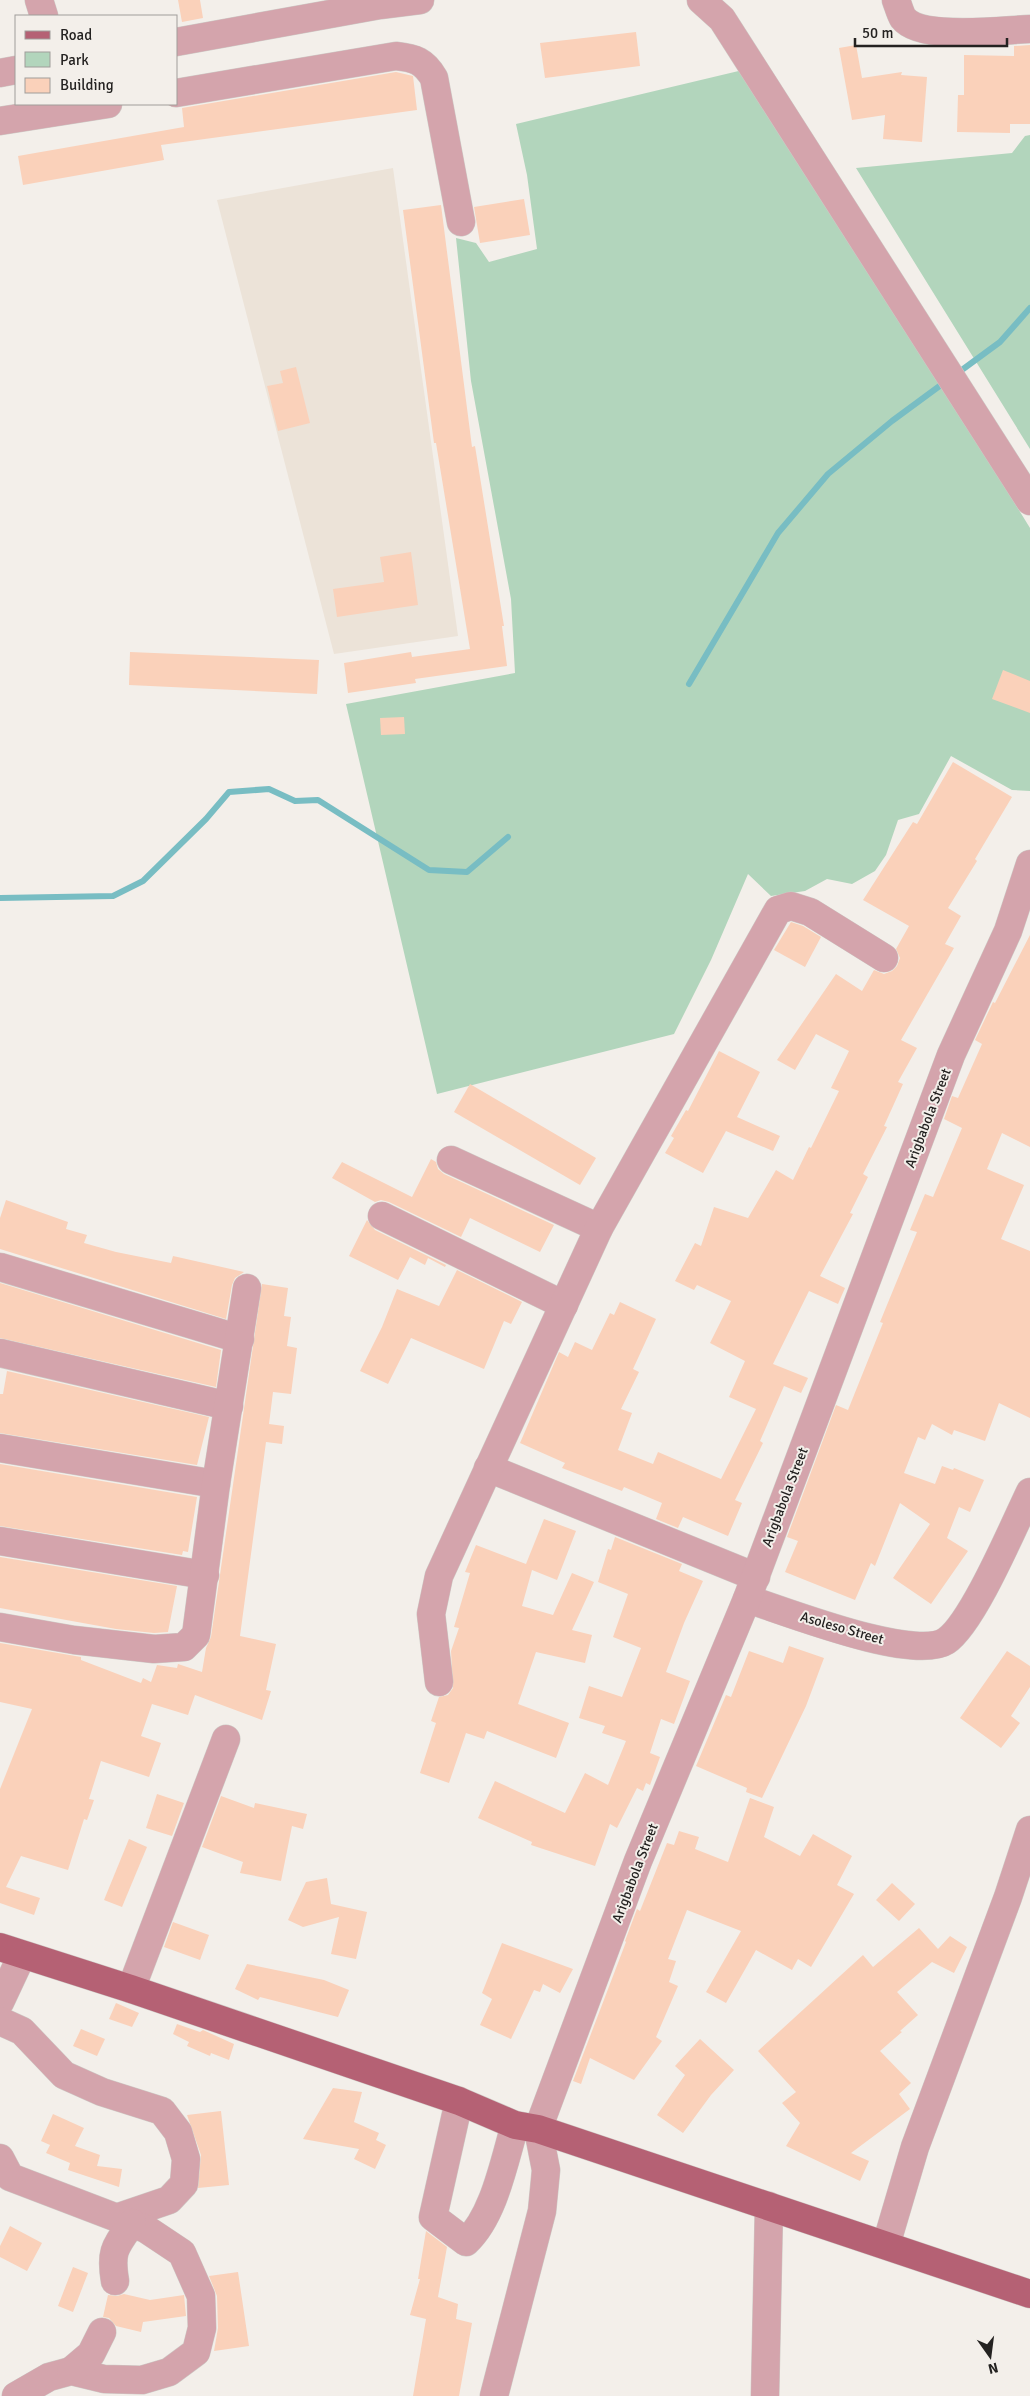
<svg xmlns="http://www.w3.org/2000/svg" width="1030" height="2396" font-family="Signika,sans-serif">
<style>
.built{fill:#ece3d8}
.green{fill:#b2d5bc}
.lines{fill:none;stroke-linecap:round;stroke-linejoin:round}
.stream{stroke:#78bdc3;stroke-width:6}
.building{fill:#fad1ba}
.minor-casing{stroke:#cecac6;stroke-width:29}
.major-casing{stroke:#cecac6;stroke-width:29}
.minor{stroke:#d4a4ac;stroke-width:28}
.major{stroke:#b56174;stroke-width:28}
.labels{text-anchor:middle;dominant-baseline:central;stroke-width:4;stroke-linejoin:round;paint-order:stroke}
.street-label{font-size:14px;fill:#242221;stroke:#f3efea}
</style>
<rect width="100%" height="100%" fill="#f3efea"/>
<path class="built" d="M393,168L458,636L334,654L217,200Z"/>
<g class="green">
<path d="M747,69L1030,528V791L1012,790L951,756L919,814L898,820L886,855L875,871L852,884L827,879L805,891L771,896L748,874L711,960L674,1034L437,1094L346,704L515,673L511,599L471,381L456,238L476,243L489,262L537,249L527,175L516,124Z"/>
<path d="M1030,135V449L856,168L1012,153L1025,136Z"/>
</g>
<g class="lines">
<g class="stream">
<path d="M955,375L1000,342L1030,308"/>
<path d="M689,684L778,533L828,474L892,421L945,382"/>
<path d="M0,898L113,896L143,881L206,819L229,792L269,789L295,801L318,800L429,870L467,872L508,837"/>
</g>
</g>
<g class="building">
<path d="M178,0H200L203,18L182,22Z"/>
<path d="M636,32L640,66L545,78L540,43Z"/>
<path d="M856,45L862,78L902,72L901,75L927,77L922,142L883,139L885,115L852,120L839,48Z"/>
<path d="M1030,45V124H1010V133L957,132L958,95H964V55L1014,56V46Z"/>
<path d="M396,72L413,76L417,110L161,145L164,160L23,185L18,156L184,127L182,108Z"/>
<path d="M524,199L530,235L480,243L474,207Z"/>
<path d="M441,205L472,447L475,446L504,626H502L507,666L415,679L416,683L348,693L344,663L411,652L412,657L470,649L436,443H434L403,210Z"/>
<path d="M296,367L310,423L278,431L267,386L283,383L280,371Z"/>
<path d="M411,552L418,605L337,617L333,589L384,582L380,557Z"/>
<path d="M130,652L319,660L317,694L129,685Z"/>
<path d="M1003,670L1030,681V713L992,699Z"/>
<path d="M404,717L405,734L381,735L380,718Z"/>
<path d="M953,762L1012,797L975,859L977,861L948,908L961,916L945,944L954,948L901,1040L917,1048L898,1082L903,1084L884,1126L887,1127L863,1174L868,1177L850,1213L853,1214L820,1276L845,1288L838,1304L809,1291L773,1364L808,1378L801,1393L784,1386L760,1441L763,1443L735,1500L742,1503L728,1536L683,1517L678,1528L656,1519L662,1503L624,1487L622,1491L562,1468L565,1463L520,1443L559,1352L568,1357L575,1342L592,1350L610,1313L614,1315L620,1302L656,1319L633,1369L639,1372L621,1409L632,1413L618,1450L653,1464L658,1452L721,1479L756,1409L729,1397L745,1361L710,1343L731,1301L697,1285L694,1290L675,1281L695,1243L701,1246L714,1207L748,1218L776,1170L793,1180L809,1147L811,1148L839,1091L831,1088L849,1051L816,1034L795,1070L777,1060L836,974L862,991L874,970L884,974L892,971L897,966L900,958L896,949L909,926L863,900L913,822L917,824Z"/>
<path d="M791,922L803,926L821,937L805,967L774,950Z"/>
<path d="M1030,935V1147L1002,1133L987,1169L1024,1185L1001,1239L1030,1251V1418L999,1403L985,1441L954,1430L952,1435L932,1424L925,1440L918,1437L904,1473L935,1484L942,1466L953,1470L954,1468L984,1480L970,1512L959,1507L947,1538L968,1551L931,1604L893,1578L930,1524L900,1503L875,1566L871,1563L855,1600L785,1572L798,1541L787,1537L836,1405L848,1410L883,1323L880,1322L917,1232L910,1230L925,1194L933,1197L962,1128L944,1119L952,1096L958,1098L982,1044L975,1040L993,1002L995,1003Z"/>
<path d="M719,1051L760,1072L737,1117L780,1136L773,1151L726,1131L703,1173L665,1153L674,1138L671,1136L686,1110L688,1111Z"/>
<path d="M470,1084L596,1158L580,1185L454,1112Z"/>
<path d="M431,1159L436,1162L438,1169L444,1174L554,1225L540,1252L470,1218L461,1237L389,1202L381,1200L375,1202L332,1178L342,1162L412,1197Z"/>
<path d="M6,1200L68,1222L66,1229L87,1235L84,1243L116,1252L171,1263L173,1256L244,1272L235,1278L232,1285L226,1319L0,1249V1218Z"/>
<path d="M367,1220L375,1230L446,1265L445,1267L428,1258L425,1265L410,1257L398,1280L349,1256Z"/>
<path d="M457,1270L522,1302L511,1324L504,1321L484,1369L411,1338L388,1384L360,1371L382,1327L397,1289L439,1306Z"/>
<path d="M0,1283L221,1350L216,1387L0,1338Z"/>
<path d="M262,1284L288,1288L284,1316L291,1317L287,1346L297,1348L291,1394L273,1392L269,1424L284,1426L282,1444L266,1442L240,1636L276,1644L266,1690L271,1691L262,1720L195,1695L188,1715L152,1704L141,1736L161,1743L149,1777L101,1761L89,1799L94,1800L87,1820L84,1819L68,1870L21,1856L6,1887L40,1898L34,1915L0,1903V1789L32,1709L0,1702V1643L81,1657V1660L141,1683L143,1678L151,1682L157,1665L177,1668L178,1664L202,1672L206,1648L211,1637Z"/>
<path d="M7,1371L209,1417L197,1465L0,1433V1394H3Z"/>
<path d="M0,1464L197,1497L188,1552L183,1551L182,1555L0,1526Z"/>
<path d="M544,1519L576,1531L557,1580L532,1570L522,1606L553,1615L572,1573L594,1582L572,1630L592,1635L585,1663L536,1652L518,1704L569,1723L556,1758L487,1731L484,1739L466,1733L449,1783L420,1773L436,1723L431,1721L439,1697L448,1695L453,1688L451,1651L459,1628L454,1627L470,1573L465,1572L476,1545L526,1564Z"/>
<path d="M615,1537L682,1564L679,1571L703,1581L684,1623L666,1672L690,1681L674,1724L661,1719L650,1753L660,1757L650,1785L646,1783L643,1791L637,1788L617,1828L610,1824L595,1866L531,1845L532,1842L478,1818L495,1781L565,1813L585,1773L608,1785L626,1741L602,1733L605,1726L579,1718L589,1686L622,1697L641,1648L613,1637L628,1594L598,1582L608,1549L611,1550Z"/>
<path d="M0,1557L177,1586L168,1632L154,1633L116,1629L0,1608Z"/>
<path d="M789,1646L824,1658L806,1706L762,1798L746,1792L747,1788L696,1766L726,1695L731,1697L749,1651L783,1663Z"/>
<path d="M1007,1651L1030,1666V1687L1011,1716L1020,1723L1001,1748L960,1718Z"/>
<path d="M157,1794L184,1803L172,1836L146,1828Z"/>
<path d="M221,1796L254,1808L255,1803L307,1814L303,1829L292,1826L281,1881L240,1873L243,1862L202,1847Z"/>
<path d="M750,1798L774,1807L764,1837L800,1856L813,1834L852,1856L837,1885L854,1894L811,1967L798,1959L792,1970L756,1950L726,2003L706,1992L741,1931L687,1910L668,1959L676,1961L669,1982L678,1986L656,2037L662,2041L634,2080L590,2058L581,2084L573,2081L626,1942L625,1941L637,1909L640,1911L667,1843L674,1845L679,1831L699,1837L695,1849L728,1862Z"/>
<path d="M129,1839L147,1847L122,1907L104,1900Z"/>
<path d="M327,1878L331,1904L367,1912L356,1959L331,1954L339,1917L303,1927L288,1920L306,1882Z"/>
<path d="M892,1883L915,1904L899,1921L876,1900Z"/>
<path d="M173,1922L209,1935L200,1960L164,1947Z"/>
<path d="M919,1928L938,1949L950,1936L967,1947L954,1973L932,1962L897,1992L918,2015L900,2031L902,2032L880,2051L911,2083L899,2094L910,2109L851,2153L869,2161L860,2181L786,2146L800,2123L782,2103L796,2092L758,2051L863,1955L873,1967Z"/>
<path d="M502,1943L573,1969L560,1993L543,1984L540,1992L534,1990L511,2039L480,2025L492,1999L482,1993Z"/>
<path d="M247,1964L324,1980L349,1990L338,2017L260,1997L258,2000L235,1989Z"/>
<path d="M116,2003L139,2013L132,2027L109,2019Z"/>
<path d="M177,2024L200,2032L203,2030L234,2044L229,2060L211,2053L210,2056L187,2046L189,2042L173,2034Z"/>
<path d="M81,2029L105,2039L97,2056L73,2046Z"/>
<path d="M700,2039L734,2070L711,2095L683,2133L657,2115L685,2075L675,2066Z"/>
<path d="M333,2088L362,2092L354,2122L379,2133L376,2140L386,2145L375,2169L354,2159L359,2149L303,2139Z"/>
<path d="M221,2111L229,2185L198,2188L201,2155L187,2115Z"/>
<path d="M53,2114L84,2128L75,2146L100,2155L97,2166L122,2169L119,2187L68,2170L70,2163L46,2153L50,2145L41,2141Z"/>
<path d="M10,2226L42,2243L27,2271L0,2257V2246Z"/>
<path d="M426,2231L447,2247L438,2297L458,2304L456,2319L472,2323L459,2396H413L426,2319L410,2315L420,2279H418Z"/>
<path d="M73,2267L88,2273L73,2312L58,2306Z"/>
<path d="M238,2272L249,2346L214,2351L218,2328L217,2296L209,2276Z"/>
<path d="M124,2294L150,2300L184,2295L186,2316L143,2322L141,2332L116,2326L109,2318L103,2317L108,2295L117,2296Z"/>
</g>
<g class="lines">
<defs>
<g id="minor">
<path d="M39,0L44,16"/>
<path d="M701,0L722,19L1030,501"/>
<path d="M896,0C898,5 900,13 903,18C921,41 1001,30 1030,29"/>
<path d="M176,42L380,5L420,0"/>
<path d="M0,73L16,70"/>
<path d="M176,93L396,56C415,58 424,61 434,78L461,222"/>
<path d="M0,121L108,104"/>
<path d="M451,1160L599,1228"/>
<path d="M382,1216L564,1305"/>
<path d="M0,1267L240,1339"/>
<path d="M0,1353L229,1406"/>
<path d="M0,1448L216,1484"/>
<path d="M488,1468L756,1577"/>
<path d="M0,1541L205,1575"/>
<path d="M747,1599C785,1611 914,1662 946,1641C973,1623 1014,1525 1030,1492"/>
<path d="M0,1627L74,1640L154,1649L184,1647L196,1635L216,1484L247,1288"/>
<path d="M439,1682L431,1614L439,1576L599,1228L778,910L791,906L810,912L884,958"/>
<path d="M131,1989L226,1739"/>
<path d="M0,2002L22,1955"/>
<path d="M0,2021L22,2031L64,2075L102,2092L162,2111L178,2132L186,2159L184,2184L169,2200L119,2217"/>
<path d="M459,2101L433,2217L466,2242C494,2216 504,2162 515,2125"/>
<path d="M0,2158L10,2177L146,2229L182,2253L201,2296L202,2328L196,2352L169,2372L142,2380L104,2379L71,2371L49,2377L16,2396"/>
<path d="M886,2245L915,2147L1008,1897L1030,1830"/>
<path d="M115,2281C110,2251 115,2247 132,2223"/>
<path d="M71,2371L91,2354L102,2332"/>
<path d="M494,2396L542,2211L546,2170L538,2129L638,1861L747,1599L951,1055L1008,931L1030,864"/>
<path d="M765,2396L769,2206"/>
</g>
<path id="major" d="M0,1947L131,1989L459,2101L515,2125L538,2129L1030,2294"/>
</defs>
<use href="#minor" class="minor-casing"/>
<use href="#major" class="major-casing"/>
<use href="#minor" class="minor"/>
<use href="#major" class="major"/>
</g>
<g class="labels">
<g class="street-label">
<text transform="translate(928 1118) rotate(-69)">Arigbabola Street</text>
<text transform="translate(785 1497) rotate(-69)">Arigbabola Street</text>
<text transform="translate(842 1628) rotate(16)">Asoleso Street</text>
<text transform="translate(635 1873) rotate(-69)">Arigbabola Street</text>
</g>
</g>
<rect x="15" y="15" width="162" height="90" fill="#f3efea" stroke="#a09d9a"/>
<rect x="25" y="31" width="25" height="8" fill="#b56174" stroke="#a09d9a"/>
<text x="60" y="40" font-size="15" fill="#242221">Road</text>
<rect x="25" y="52" width="25" height="15" fill="#b2d5bc" stroke="#a09d9a"/>
<text x="60" y="65" font-size="15" fill="#242221">Park</text>
<rect x="25" y="78" width="25" height="15" fill="#fad1ba" stroke="#a09d9a"/>
<text x="60" y="90" font-size="15" fill="#242221">Building</text>
<g transform="translate(990 2356) rotate(166)" stroke="#f3efea" stroke-width="4" paint-order="stroke">
<path d="M0-4L9 19L0 12L-9 19Z" fill="#242221"/>
<text y="-8" font-size="14" font-weight="bold" text-anchor="middle" fill="#242221">N</text>
</g>
<path d="M855 38v8h152v-8" fill="none" stroke="#242221" stroke-width="2.5"/>
<text x="862" y="38" font-size="15" fill="#242221" stroke="#f3efea" stroke-width="4" paint-order="stroke">50 m</text>
</svg>
